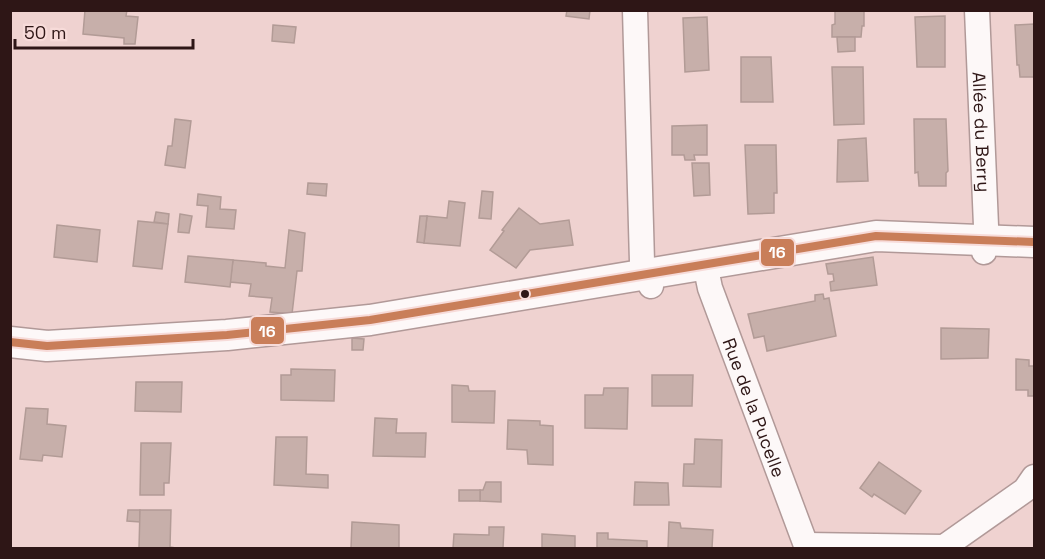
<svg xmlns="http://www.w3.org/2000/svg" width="1045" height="559" font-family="'Space Grotesk',sans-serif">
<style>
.building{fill:#c7afaa;stroke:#b29b96;stroke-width:1.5}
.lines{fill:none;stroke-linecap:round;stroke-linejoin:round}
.minor-casing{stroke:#b19998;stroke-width:27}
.tertiary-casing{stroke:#b19998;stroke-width:33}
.minor{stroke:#fdf8f8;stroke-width:24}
.tertiary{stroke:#fdf8f8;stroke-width:30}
.bus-1-casing{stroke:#f7dbd9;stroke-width:12}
.bus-1{stroke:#c97e59;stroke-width:8}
.bus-dot{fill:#2e1616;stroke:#f7dbd9;stroke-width:2}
.labels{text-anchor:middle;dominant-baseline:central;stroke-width:6;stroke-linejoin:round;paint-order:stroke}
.street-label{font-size:18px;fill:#2e1616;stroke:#f7dbd9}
.line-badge{stroke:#f7dbd9;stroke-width:2}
.badge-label{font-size:16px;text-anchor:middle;font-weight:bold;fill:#fff}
</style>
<rect width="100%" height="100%" fill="#efd2d0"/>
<g class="building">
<path d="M85,10H127L126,16L138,17L135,44H124V38L83,34Z"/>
<path d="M567,10H590L589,19L566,16Z"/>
<path d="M835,10H864V26H862L861,37H832V25L835,24Z"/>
<path d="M945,16V67H917L915,17Z"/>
<path d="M707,17L709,70L685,72L683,18Z"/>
<path d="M1034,24V77H1020L1019,65H1017L1015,25Z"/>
<path d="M273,25L296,27L294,43L272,41Z"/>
<path d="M837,37H855V51L838,52Z"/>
<path d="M741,57H771L773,102H741Z"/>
<path d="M832,67H863L864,124L834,125Z"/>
<path d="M175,119L191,121L185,168L165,165L168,146H172Z"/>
<path d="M914,119H946L948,171L946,173V186H919L918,172L915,173Z"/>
<path d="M707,125V155H694L695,160H685L684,155H672V126Z"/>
<path d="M866,138L868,181L837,182L838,140Z"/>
<path d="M745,145H776L777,193H774V213L748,214Z"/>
<path d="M692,163H709L710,195L694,196Z"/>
<path d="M308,183L327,184L326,196L307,194Z"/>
<path d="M482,191L493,192L491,219L479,218Z"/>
<path d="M198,194L221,197L220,209L236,210L234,229L206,227L208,206L197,205Z"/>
<path d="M449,201L465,203L460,246L424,243L427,216L447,218Z"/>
<path d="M519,208L540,224L569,220L573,245L530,250L516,268L490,250L504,231L502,230Z"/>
<path d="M156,212L169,214L168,224L154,222Z"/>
<path d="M180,214L192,216L189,233L178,232Z"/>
<path d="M420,216H427L424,243L417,242Z"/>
<path d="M138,221L168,224L162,269L133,266Z"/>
<path d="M57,225L100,230L97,262L54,257Z"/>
<path d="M289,230L305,233L302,271H297L292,314L270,312L272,298L249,296L251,284L230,282L233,260L266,263V266L285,268Z"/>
<path d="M188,256L233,260L230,287L185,282Z"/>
<path d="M873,257L877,285L831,291L830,282L834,281L833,274H828L826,264Z"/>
<path d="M823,294L824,299L829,298L836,336L767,351L764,336L754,338L748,314L815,301V295Z"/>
<path d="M941,328L989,329L988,358L941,359Z"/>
<path d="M352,338L364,339L363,350H352Z"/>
<path d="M1016,359L1029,360V366H1034V396H1028V390H1016Z"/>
<path d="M291,369L335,370L334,401L281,400V375H291Z"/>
<path d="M652,375H693L692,406H652Z"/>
<path d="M136,382H182L181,412L135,411Z"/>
<path d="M452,385L468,386L469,391H495L494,423L452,422Z"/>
<path d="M604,388H628L627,429L585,428V395H603Z"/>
<path d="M26,408L48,409L47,424L66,426L62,457L43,455L42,461L20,459Z"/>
<path d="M375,418L397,419L396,433H426L425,457L373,456Z"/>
<path d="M508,420L540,421V425L553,426V465L528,464L527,450L507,449Z"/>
<path d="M276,437H307L306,474L328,475V488L274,485Z"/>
<path d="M695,439L722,440L721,487L683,486L684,464H694Z"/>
<path d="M141,443H171L169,483H164V495H140Z"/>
<path d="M879,462L921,491L905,514L874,494L872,497L860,488Z"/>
<path d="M486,482H501V502L480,501V490H483Z"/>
<path d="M635,482L668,483L669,505H634Z"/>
<rect x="459" y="490" width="21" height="11"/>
<path d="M128,510H140V522L127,521Z"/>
<path d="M140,510H171L170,547L176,548H139Z"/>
<path d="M352,522L399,525V548H351Z"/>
<path d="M669,522L680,523L681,528L713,530L712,548H668Z"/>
<path d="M489,527H504L503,548H453L454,534L489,535Z"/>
<path d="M597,533H608V539L647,541V548H597Z"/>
<path d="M542,534L575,536V548H542Z"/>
</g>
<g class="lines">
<defs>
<g id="minor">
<path d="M635,10L642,262L645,275L651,286"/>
<path id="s1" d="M977,10L986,226L984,252"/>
<path id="s2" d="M705,264L710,288L807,548"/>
<path d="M806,545L944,547L1025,490L1034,477"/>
</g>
<path id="tertiary" d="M10,342L47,346L227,335L370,320L876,236L1034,242"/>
</defs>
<use href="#minor" class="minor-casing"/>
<use href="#tertiary" class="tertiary-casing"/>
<use href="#minor" class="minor"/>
<use href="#tertiary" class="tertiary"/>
<defs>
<path id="bus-1" d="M10,342L47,346L227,335L370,320L876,236L1034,242"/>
</defs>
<use href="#bus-1" class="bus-1-casing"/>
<use href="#bus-1" class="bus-1"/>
</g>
<circle class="bus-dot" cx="525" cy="294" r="5"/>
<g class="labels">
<g class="street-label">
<text stroke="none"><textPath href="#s1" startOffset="122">Allée du Berry</textPath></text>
<text stroke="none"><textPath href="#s2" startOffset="152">Rue de la Pucelle</textPath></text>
</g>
</g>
<g class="line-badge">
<rect x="760" y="238" width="35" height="29" rx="6" fill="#c97e59"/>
<rect x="250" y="316" width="35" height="29" rx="6" fill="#c97e59"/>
</g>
<g class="badge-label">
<text x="777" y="258">16</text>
<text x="267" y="337">16</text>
</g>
<rect width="1045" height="559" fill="none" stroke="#2e1616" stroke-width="24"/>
<path d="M15 39v9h178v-9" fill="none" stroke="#2e1616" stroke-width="3"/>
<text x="24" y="39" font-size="18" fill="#2e1616" stroke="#f7dbd9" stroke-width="4.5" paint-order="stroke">50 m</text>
</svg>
